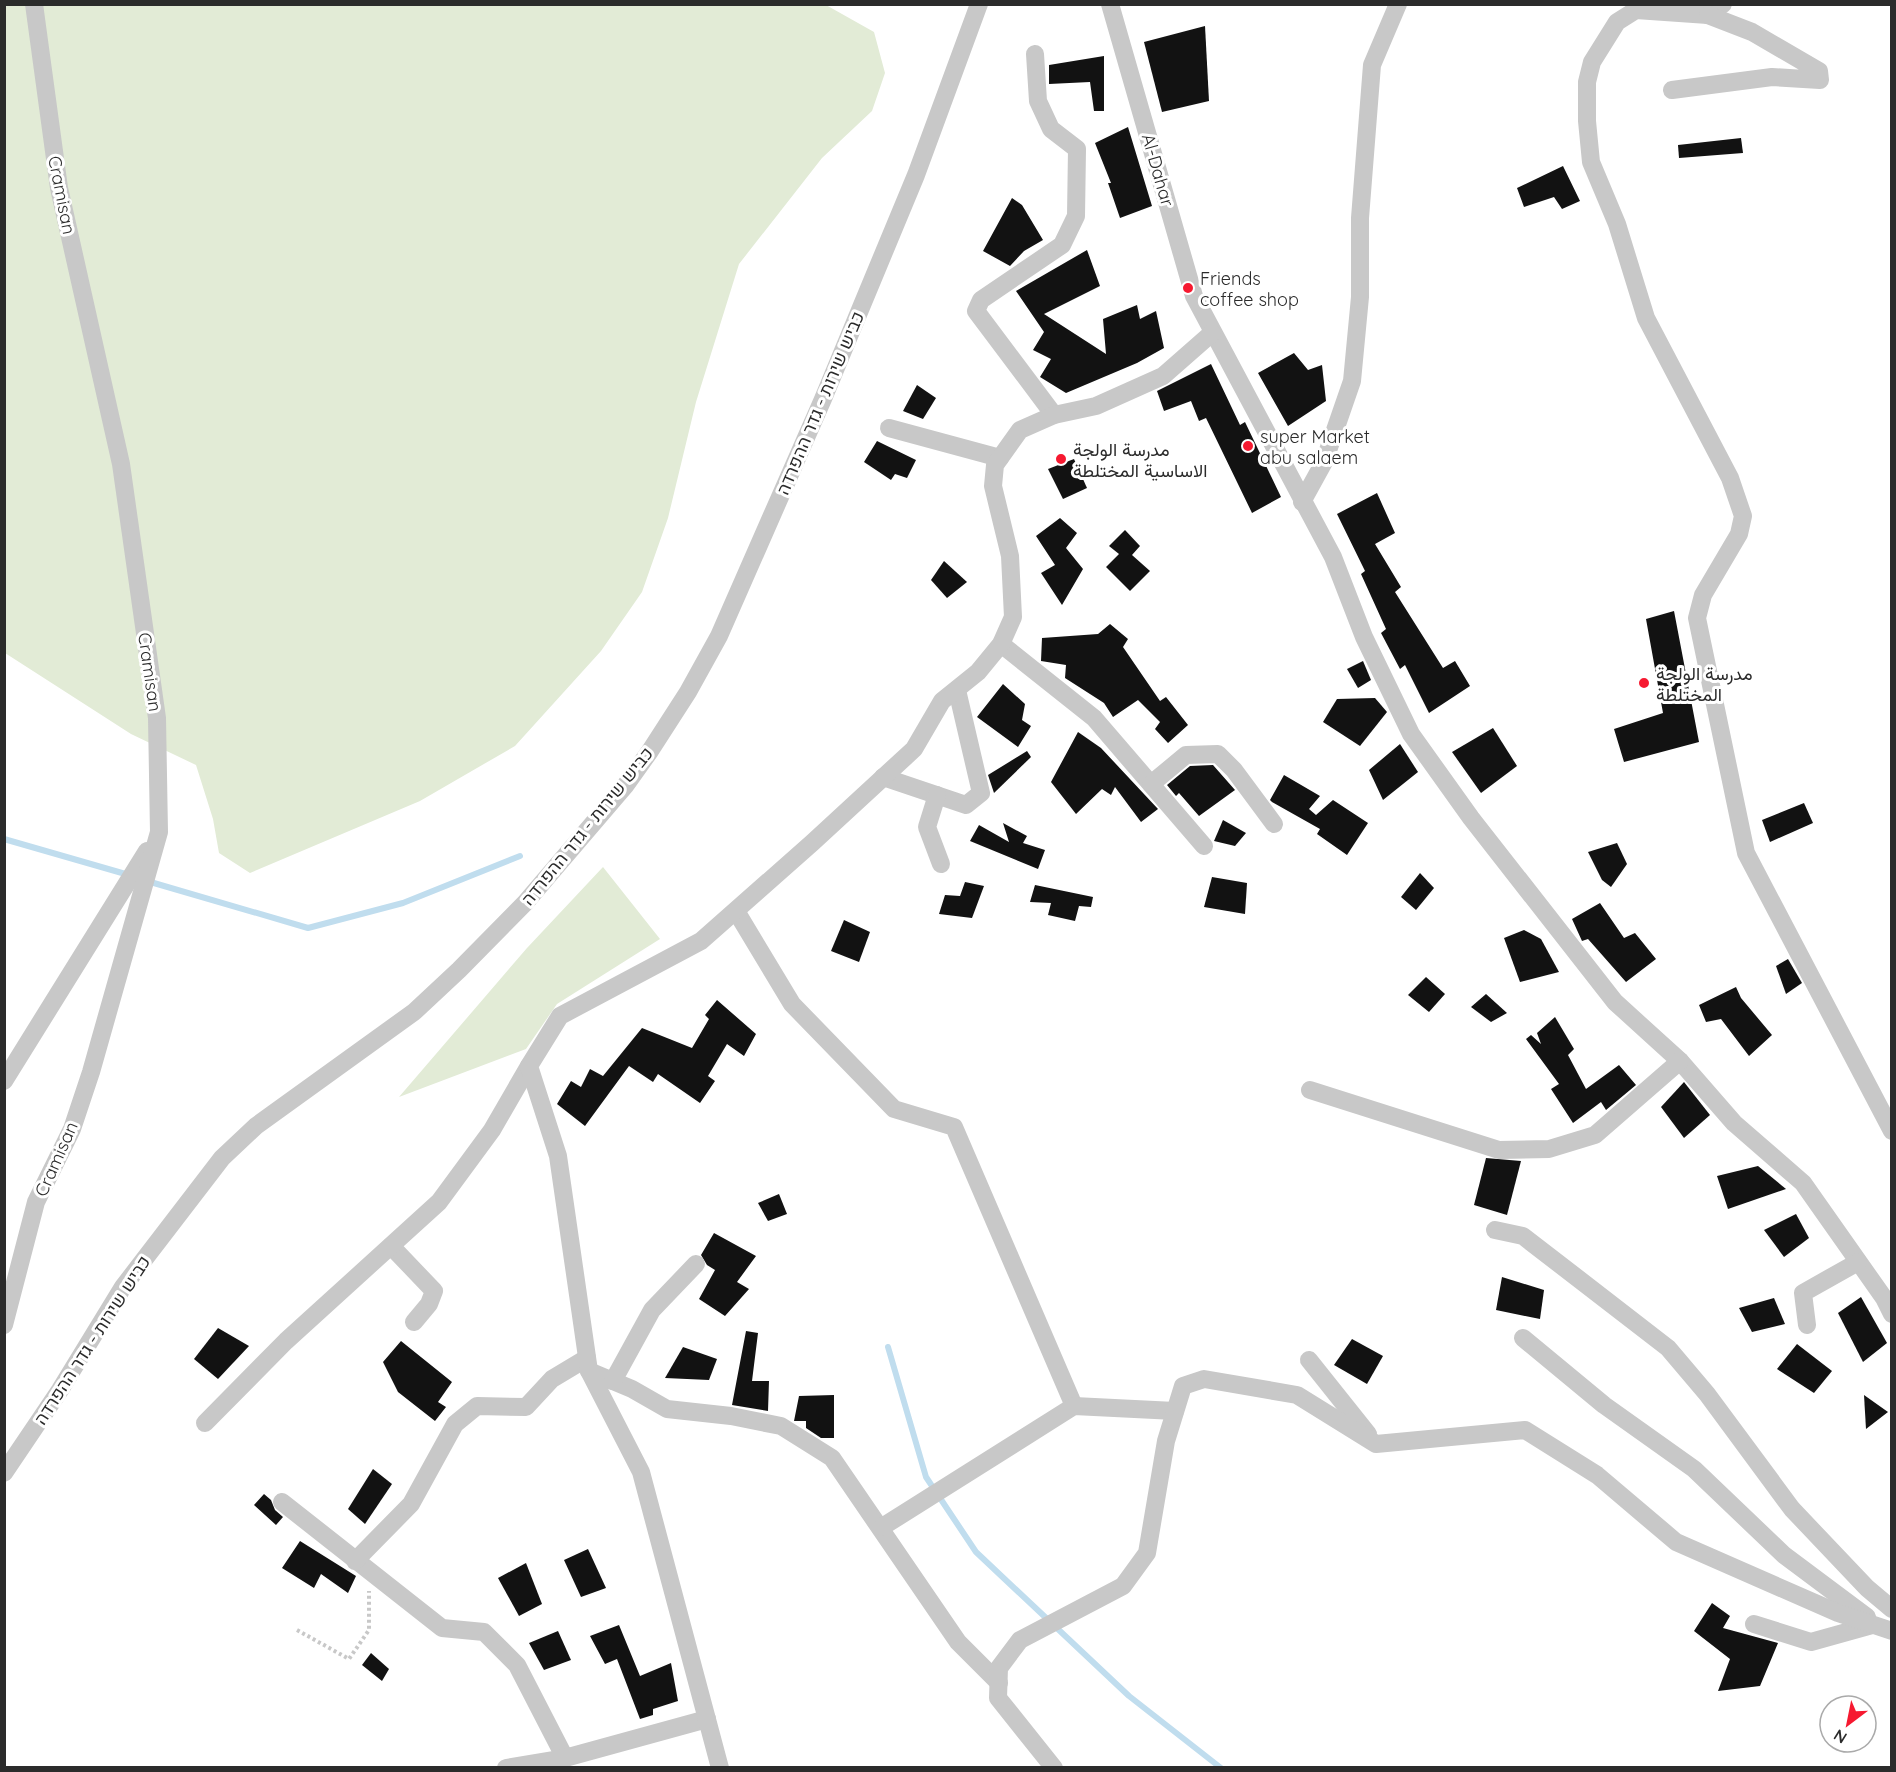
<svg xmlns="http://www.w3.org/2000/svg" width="1896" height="1772" font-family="Quicksand,Vazirmatn,Heebo,sans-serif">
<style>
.green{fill:#e2ebd6}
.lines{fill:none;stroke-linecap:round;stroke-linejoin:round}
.stream{stroke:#c0ddee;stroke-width:6}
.building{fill:#121212}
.path{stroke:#c8c8c8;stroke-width:4;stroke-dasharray:3 3;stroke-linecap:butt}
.minor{stroke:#c8c8c8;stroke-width:18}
.poi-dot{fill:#f61930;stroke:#fff;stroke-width:2}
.labels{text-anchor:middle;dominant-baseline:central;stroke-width:6;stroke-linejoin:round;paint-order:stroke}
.street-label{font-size:18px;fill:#2b2b2b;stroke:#fff}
.poi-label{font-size:18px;fill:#2b2b2b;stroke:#fff;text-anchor:start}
</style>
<rect width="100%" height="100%" fill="#fff"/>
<g class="green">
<path d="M4,5H826L874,32L885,73L872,111L822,158L739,264L696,402L668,518L642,592L601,651L515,746L420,801L250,873L219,853L213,819L196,765L131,734L5,653Z"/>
<path d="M603,867L660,939L557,1004L526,1049L399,1097L527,948Z"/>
</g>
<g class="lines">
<g class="stream">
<path d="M4,839L129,875"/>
<path d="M147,881L308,928L403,903L520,856"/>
<path d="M888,1347L926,1477L976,1552L1129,1696L1221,1768"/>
</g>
</g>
<g class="building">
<path d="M1205,26L1209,101L1162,112L1144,42Z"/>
<path d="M1104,56V111H1094L1090,82L1049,84V65Z"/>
<path d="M1128,127L1152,206L1120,218L1108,183H1111L1095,143Z"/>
<path d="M1741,138L1743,153L1679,158L1678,145Z"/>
<path d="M1563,166L1580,201L1562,209L1554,197L1524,207L1517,188Z"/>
<path d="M1012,198L1022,205L1043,240L1024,251L1010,266L983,251Z"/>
<path d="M1087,250L1100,286L1044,314L1106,354L1103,319L1137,305L1140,319L1156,311L1164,348L1137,363L1066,393L1040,377L1051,359L1033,350L1044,332L1016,291Z"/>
<path d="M1294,353L1308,370L1322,365L1326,401L1288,426L1258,373Z"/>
<path d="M1211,364L1240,425L1245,422L1281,497L1252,513L1206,418L1199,421L1191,401L1164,411L1157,391Z"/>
<path d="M917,385L936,398L923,419L903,411Z"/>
<path d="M877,441L916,460L907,478L895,474L891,480L864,462Z"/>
<path d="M1074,459L1087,488L1063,499L1048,469Z"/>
<path d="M1377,493L1395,533L1375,544L1401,587L1395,592L1443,668L1455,661L1470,686L1429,713L1405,665L1400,669L1381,633L1386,629L1361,574L1365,571L1337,514Z"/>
<path d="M1060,518L1077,533L1066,548L1083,569L1062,605L1041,573L1055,565L1036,536Z"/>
<path d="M1125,530L1140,546L1132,555L1150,571L1130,591L1106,567L1119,554L1109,546Z"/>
<path d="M944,561L967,582L947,598L931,580Z"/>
<path d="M1674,611L1699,742L1624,762L1614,729L1663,713L1646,619Z"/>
<path d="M1110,624L1128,639L1123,647L1160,701L1166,697L1188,725L1168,743L1155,729L1160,722L1138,700L1113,717L1104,703L1065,678L1066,665L1041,661L1042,638L1098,634Z"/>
<path d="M1363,661L1371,680L1358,688L1347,669Z"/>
<path d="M1003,684L1025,704L1022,720L1031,726L1018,747L977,717Z"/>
<path d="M1375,698L1387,712L1360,746L1323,722L1337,699Z"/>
<path d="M1493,728L1517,766L1481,793L1452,752Z"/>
<path d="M1078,732L1101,748L1158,809L1141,822L1115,787L1111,795L1102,789L1076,814L1051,782Z"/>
<path d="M1400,744L1418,772L1383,800L1369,770Z"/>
<path d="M1027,751L1031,757L994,793L988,775Z"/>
<path d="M1213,765L1235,790L1199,816L1179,793L1176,796L1167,785L1190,766Z"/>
<path d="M1284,775L1320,796L1309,809L1316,815L1333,800L1368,823L1347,855L1317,834L1320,829L1272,802L1270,800Z"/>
<path d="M1804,803L1813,823L1770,842L1762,820Z"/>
<path d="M1223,820L1246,833L1235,846L1214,841Z"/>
<path d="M1003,823L1027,836L1023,843L1045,850L1038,869L970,841L979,825L1009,842Z"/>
<path d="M1617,843L1627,864L1611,887L1602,880L1588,852Z"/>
<path d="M1420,873L1434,888L1416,910L1401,897Z"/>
<path d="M1212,877L1247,883L1245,914L1204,907Z"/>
<path d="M965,882L984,886L972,918L939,914L945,895L960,896Z"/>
<path d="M1035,885L1093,897L1091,907L1079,906L1075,921L1048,915L1051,903L1030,902Z"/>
<path d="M1600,903L1624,938L1635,933L1656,959L1626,982L1588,939L1582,941L1572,919Z"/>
<path d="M844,920L870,932L859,962L831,951Z"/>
<path d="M1524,930L1541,939L1559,972L1520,982L1504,938Z"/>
<path d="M1788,959L1802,983L1786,994L1776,966Z"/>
<path d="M1426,977L1445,994L1429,1012L1408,995Z"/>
<path d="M1736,987L1741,998L1772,1035L1749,1056L1721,1019L1706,1022L1699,1005Z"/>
<path d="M1486,994L1507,1013L1491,1022L1471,1007Z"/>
<path d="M717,1000L756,1034L744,1056L727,1044L708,1076L715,1081L700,1103L658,1074L653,1082L629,1066L585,1126L557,1104L571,1081L581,1087L590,1069L603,1076L642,1028L692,1048L709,1019L705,1015Z"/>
<path d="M1555,1017L1574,1049L1568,1055L1586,1089L1619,1065L1636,1085L1606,1110L1601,1102L1573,1123L1551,1089L1559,1084L1526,1039L1531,1035L1541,1044L1537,1033Z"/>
<path d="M1684,1082L1710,1115L1684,1138L1661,1107Z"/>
<path d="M1486,1158L1521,1161L1507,1215L1474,1205Z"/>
<path d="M1758,1166L1786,1189L1728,1209L1717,1176Z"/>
<path d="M779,1194L787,1214L768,1221L758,1203Z"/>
<path d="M1796,1214L1809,1238L1784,1257L1764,1230Z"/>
<path d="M714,1233L756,1256L737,1282L749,1289L725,1316L699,1299L715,1270L707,1265L701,1255Z"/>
<path d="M1502,1277L1544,1290L1540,1319L1496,1310Z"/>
<path d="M1861,1297L1887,1343L1863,1362L1838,1313Z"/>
<path d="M1774,1298L1785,1324L1752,1332L1739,1308Z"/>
<path d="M218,1328L249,1346L218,1379L194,1359Z"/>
<path d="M746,1331L758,1333L752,1381H769L768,1411L732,1405Z"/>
<path d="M1352,1339L1383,1356L1367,1384L1334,1365Z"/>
<path d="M401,1341L452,1382L438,1402L446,1407L435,1421L398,1392L383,1362Z"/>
<path d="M1797,1344L1832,1371L1814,1393L1777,1369Z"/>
<path d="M683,1347L717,1359L709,1380L665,1378Z"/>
<path d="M834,1395V1438H821L806,1428V1421H794L799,1396Z"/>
<path d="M1864,1395L1888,1412L1866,1429Z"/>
<path d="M373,1469L392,1484L365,1524L348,1509Z"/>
<path d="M264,1494L271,1500L275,1510L283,1517L276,1525L254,1505Z"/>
<path d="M300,1541L356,1576L348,1593L321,1574L314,1588L282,1568Z"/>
<path d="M588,1549L606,1588L581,1597L564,1560Z"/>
<path d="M526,1563L542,1604L519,1616L498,1578Z"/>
<path d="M1712,1603L1730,1616L1723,1628L1778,1643L1760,1686L1718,1691L1730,1659L1694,1631Z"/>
<path d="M619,1625L640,1676L671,1663L678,1701L653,1709V1715L640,1719L617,1659L605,1664L590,1636Z"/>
<path d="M558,1631L571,1660L544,1670L529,1643Z"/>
<path d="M371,1653L389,1669L382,1681L362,1665Z"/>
</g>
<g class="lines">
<path class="path" d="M297,1630L349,1659L369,1630V1591"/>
<g class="minor">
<path d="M1110,4L1194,296L1333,557L1364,637L1411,734L1471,818L1615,1002L1680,1061L1734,1123L1803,1183L1884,1298L1892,1314"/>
<path d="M1723,4L1708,15L1636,10L1617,22L1592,62L1587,82V121L1591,162L1617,224L1646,318L1730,478L1743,516L1739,534L1703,595L1697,618L1746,853L1892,1131"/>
<path d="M1035,54L1038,101L1051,129L1077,149L1076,216L1062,245L981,300L976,311L1054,415"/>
<path d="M1672,90L1772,77L1820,80L1819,71L1752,32L1708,15"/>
<path d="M889,428L1000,458"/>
<path d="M1302,502L1324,462L1352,381L1360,297V218L1372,65L1398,4"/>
<path d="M1001,644L1094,718L1204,846"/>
<path d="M883,777L966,805L981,793L957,690"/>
<path d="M1151,784L1186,755L1218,754L1234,770L1274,824"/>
<path d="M937,795L927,827L941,864"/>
<path d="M736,911L792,1004L894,1109L954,1127L1074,1406"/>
<path d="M4,1081L147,851"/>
<path d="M1310,1090L1499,1150L1549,1149L1595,1135L1680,1061"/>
<path d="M1495,1230L1523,1236L1668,1348L1707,1394L1792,1509L1867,1588L1892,1609"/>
<path d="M391,1246L434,1291L429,1304L414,1322"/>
<path d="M4,1325L36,1202L72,1129L91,1072L159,832L157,718L121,464L59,188L34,4"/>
<path d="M1807,1325L1803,1293L1858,1262"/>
<path d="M1523,1338L1604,1405L1694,1469L1784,1555L1867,1617"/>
<path d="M1309,1360L1368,1434"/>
<path d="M589,1371L632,1389L667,1409L731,1416L781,1426L832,1458L958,1642L999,1683"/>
<path d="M613,1381L652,1310L696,1264"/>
<path d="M205,1423L286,1341L439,1202L492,1130L529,1066"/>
<path d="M4,1473L60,1390L123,1287L222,1158L256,1126L414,1012L459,970L525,903L625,786L650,751L688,692L719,636L823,399L916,175L979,4"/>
<path d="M282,1502L442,1628L484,1632L517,1665L565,1758"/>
<path d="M882,1527L1074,1406L1175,1411"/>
<path d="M355,1561L411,1504L455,1424L477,1406L526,1407L552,1379L587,1358"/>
<path d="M1754,1624L1811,1642L1872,1625"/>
<path d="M506,1768L565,1758L707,1719"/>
<path d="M720,1768L641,1472L589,1371L558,1156L529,1066L560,1016L701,941L812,843L914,749L942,701L978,672L1001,644L1013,617L1010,556L993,486L995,465L1020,430L1054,415L1096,406L1163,376L1212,333"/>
<path d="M1054,1768L998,1698L999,1668L1020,1640L1123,1586L1147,1553L1166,1441L1183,1386L1204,1379L1297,1395L1376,1444L1525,1430L1597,1475L1676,1542L1838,1613L1892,1631"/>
</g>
</g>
<g class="poi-dot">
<circle cx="1188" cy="288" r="6"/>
<circle cx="1248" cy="446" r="6"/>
<circle cx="1061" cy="459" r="6"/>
<circle cx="1644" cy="683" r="6"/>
</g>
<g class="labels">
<g class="street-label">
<text transform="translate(1158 170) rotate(74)">Al-Dahar</text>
<text transform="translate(62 195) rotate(79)">Cramisan</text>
<text transform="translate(820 403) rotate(-67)">כביש שירות - גדר ההפרדה</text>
<text transform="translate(150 672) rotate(82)">Cramisan</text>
<text transform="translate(587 826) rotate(-51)">כביש שירות - גדר ההפרדה</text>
<text transform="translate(56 1159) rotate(-66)">Cramisan</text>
<text transform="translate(92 1340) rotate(-57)">כביש שירות - גדר ההפרדה</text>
</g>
<g class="poi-label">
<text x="1200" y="278">Friends<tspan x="1200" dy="21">coffee shop</tspan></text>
<text x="1260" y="436">super Market<tspan x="1260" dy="21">abu salaem</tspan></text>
<text x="1073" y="449">مدرسة الولجة<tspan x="1073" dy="21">الاساسية المختلطة</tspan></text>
<text x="1656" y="673">مدرسة الولجة<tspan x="1656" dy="21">المختلطة</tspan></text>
</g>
</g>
<rect width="1896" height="1772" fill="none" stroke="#2b2b2b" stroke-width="12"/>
<g transform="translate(1848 1724) rotate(212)"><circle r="28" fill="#ffffff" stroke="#aaaaaa" stroke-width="1.5"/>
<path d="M0-4.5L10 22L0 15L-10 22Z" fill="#f61930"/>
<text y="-9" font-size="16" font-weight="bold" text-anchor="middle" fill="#2b2b2b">N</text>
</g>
</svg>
